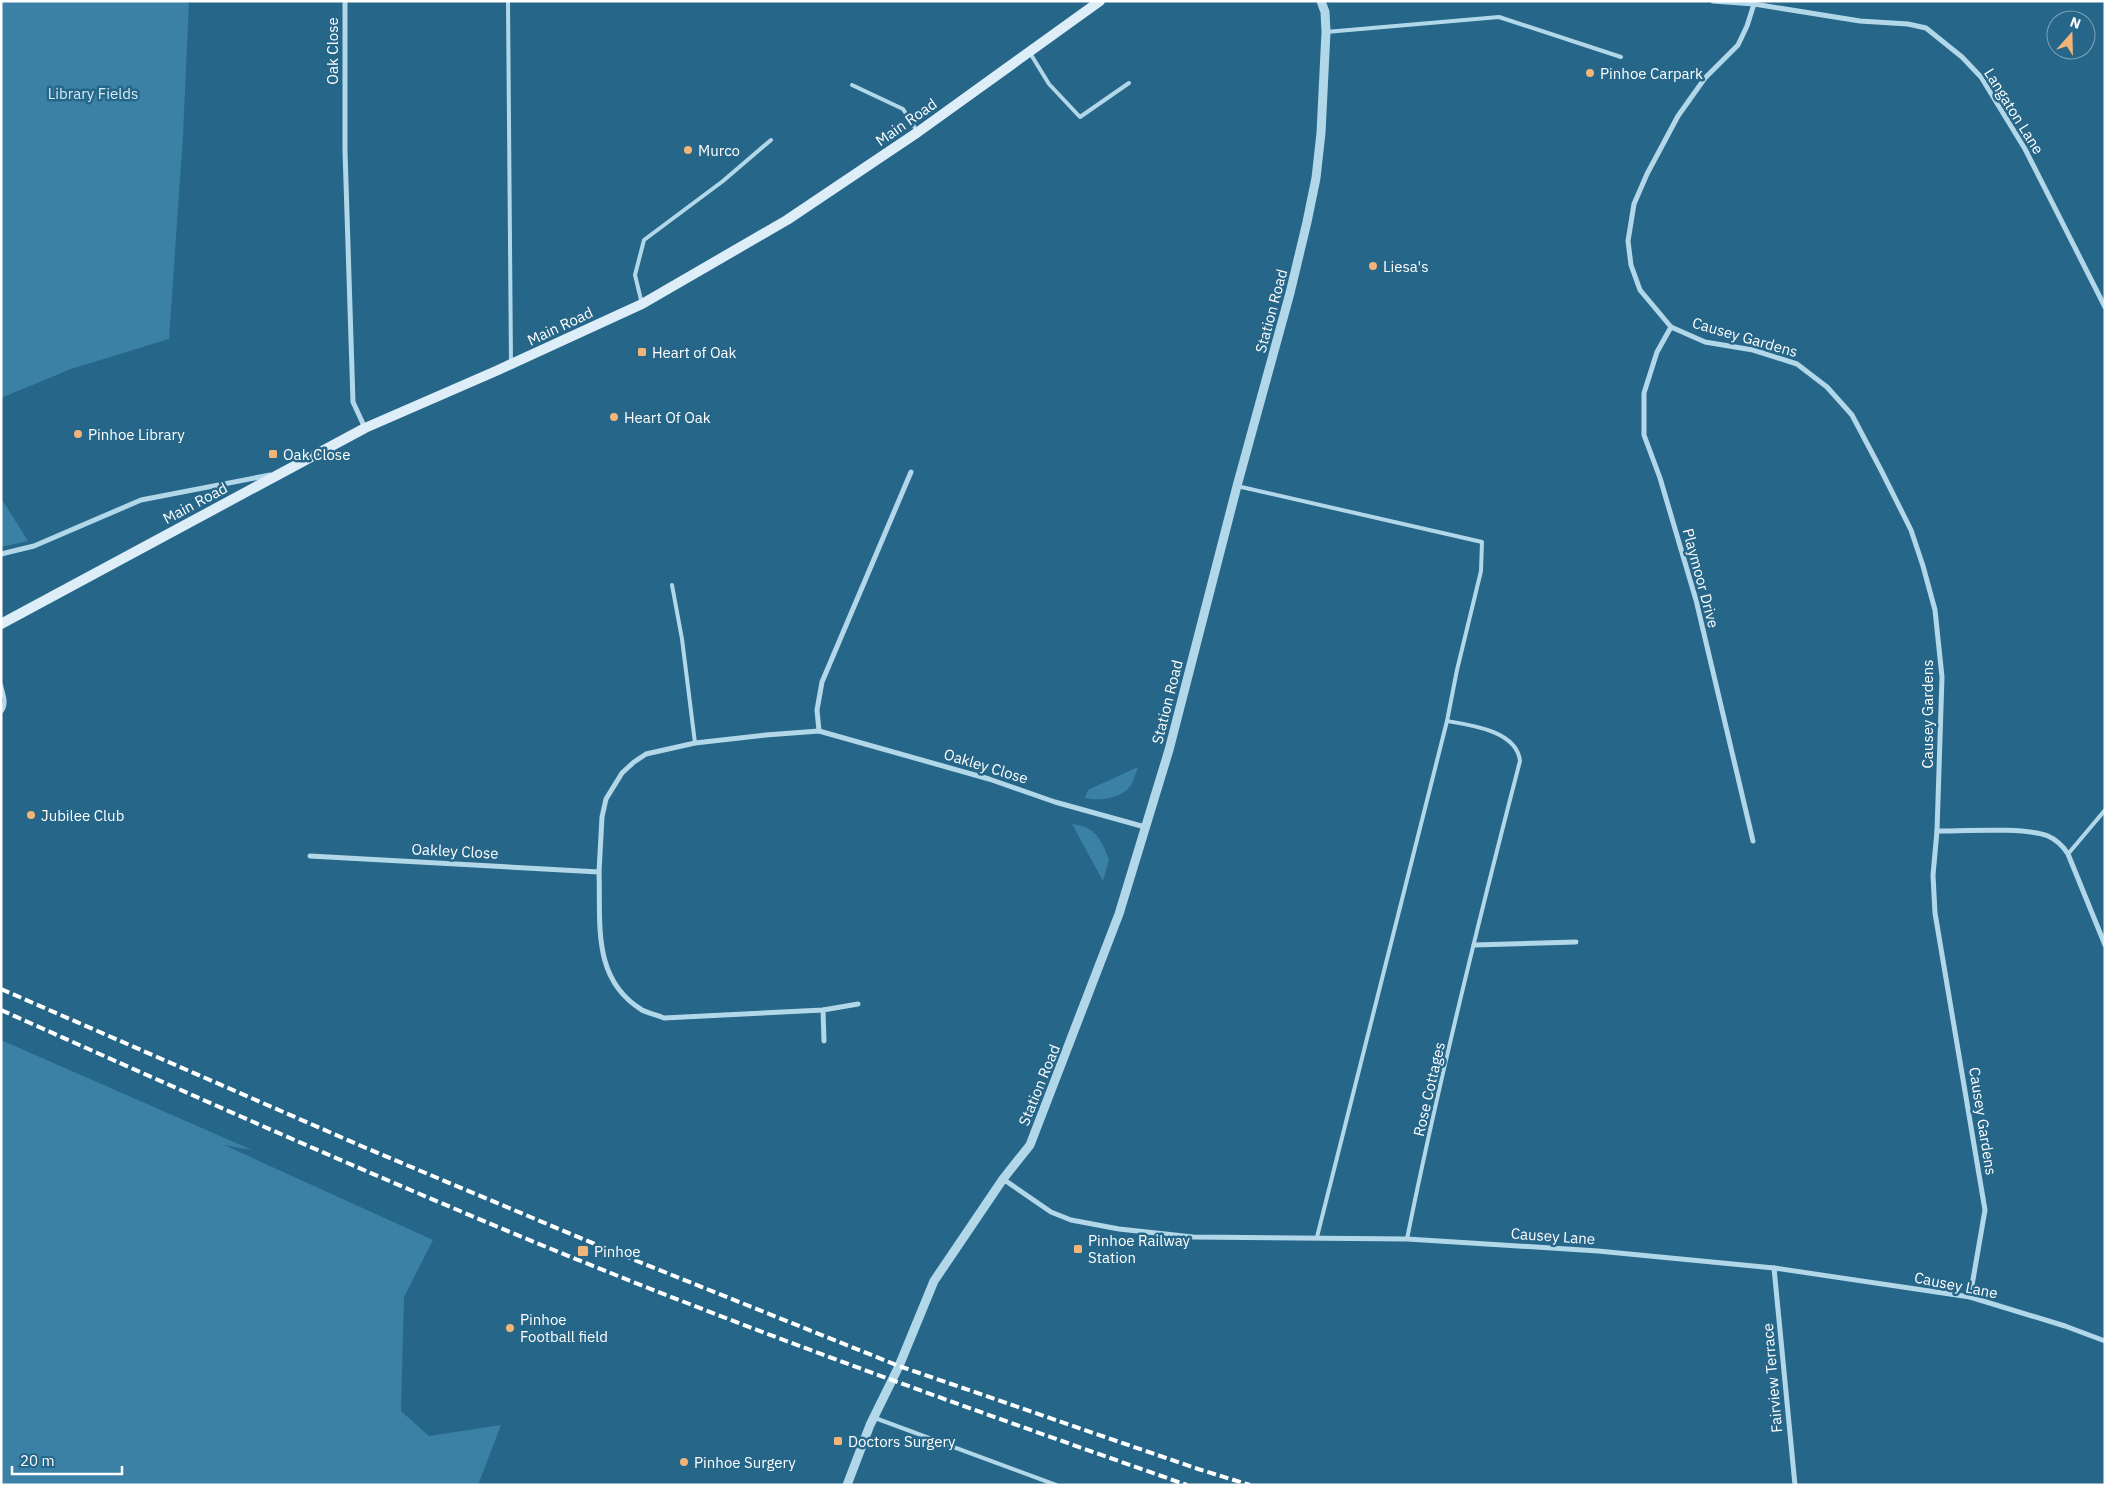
<svg xmlns="http://www.w3.org/2000/svg" width="2106" height="1486" font-family="'IBM Plex Sans',sans-serif">
<style>
.green{fill:#3a81a5}
.lines{fill:none;stroke-linecap:round;stroke-linejoin:round}
.service{stroke:#b2d7e9;stroke-width:4}
.minor{stroke:#b2d7e9;stroke-width:5}
.tertiary{stroke:#b2d7e9;stroke-width:9}
.secondary{stroke:#ddeef8;stroke-width:10}
.rail{stroke:#fff;stroke-width:4;stroke-dasharray:9 4;stroke-linecap:butt}
.poi-dot{fill:#f2b577;stroke:#266689;stroke-width:2}
.labels{text-anchor:middle;dominant-baseline:central;stroke-width:5;stroke-linejoin:round;paint-order:stroke}
.street-label{font-size:15px;fill:#fff;stroke:#266689}
.poi-label{font-size:15px;fill:#fff;stroke:#266689;text-anchor:start}
.park-label{font-size:15px;fill:#d6ecf7;stroke:#266689}
</style>
<rect width="100%" height="100%" fill="#266689"/>
<g class="green">
<path d="M1,1H189L183,136L169,339L71,369L1,398Z"/>
<path d="M1,498L28,541L1,547Z"/>
<path d="M1138,767C1135,774 1133,784 1128,789C1117,799 1098,801 1085,798L1088,790Z"/>
<path d="M1072,824C1096,827 1100,838 1109,859L1103,881Z"/>
<path d="M1,1040L252,1150L224,1145L433,1240L404,1297L401,1411L429,1436L501,1425L478,1485H1Z"/>
</g>
<g class="lines">
<g class="service">
<path d="M508,1L511,364"/>
<path d="M1326,32L1499,17L1621,57"/>
<path d="M1030,53L1049,84L1080,117L1129,83"/>
<path d="M852,85L903,109L917,131"/>
<path d="M642,304L635,275L644,240L723,181L771,140"/>
<path d="M1237,486L1482,542L1481,571L1457,670L1447,721L1317,1237"/>
<path d="M672,585L682,639L695,743"/>
<path d="M1,685C3,694 8,704 1,712"/>
<path d="M2068,854L2105,810"/>
<path d="M1407,1239C1439,1079 1479,919 1520,761C1517,731 1471,725 1447,721"/>
<path d="M875,1418L1056,1485"/>
</g>
<g class="minor">
<path d="M345,1V151L353,402L365,428"/>
<path d="M1713,1L1754,4L1860,21L1908,24L1926,28L1962,57L1981,77L2025,149L2105,307"/>
<path d="M1754,4L1747,26L1738,45L1705,78L1678,116L1647,174L1634,204L1628,241L1631,265L1640,290L1671,327L1705,342L1753,350L1797,364L1827,387L1852,415L1881,470L1911,530L1923,566L1935,610L1942,677L1937,831L1933,875L1935,913L1985,1210L1970,1297"/>
<path d="M1671,327L1657,352L1644,393V435L1660,478L1696,600L1753,841"/>
<path d="M1,554L34,546L141,500L270,475"/>
<path d="M819,731L817,710L822,682L911,472"/>
<path d="M1937,831C1964,831 2025,827 2048,836C2057,840 2063,846 2068,854L2105,945"/>
<path d="M310,856L599,872L602,817L606,799L622,773L634,762L646,754L695,743L766,735L819,731L989,779L1055,802L1145,827"/>
<path d="M599,872C601,922 591,979 642,1010C648,1013 657,1015 664,1018L823,1010L858,1004"/>
<path d="M1474,945L1576,942"/>
<path d="M823,1010L824,1041"/>
<path d="M1003,1179L1051,1212L1071,1220L1119,1229L1193,1237L1407,1239L1598,1251L1774,1268L1970,1297L2065,1326L2105,1341"/>
<path d="M1774,1268L1795,1485"/>
</g>
<path class="tertiary" d="M847,1485L870,1425L899,1366L934,1281L1003,1179L1030,1145L1119,914L1169,750L1237,486L1290,293L1307,222L1316,178L1321,133L1326,32L1325,12L1321,1"/>
<path class="secondary" d="M1,624L365,428L496,371L642,304L787,220L918,132L1100,1"/>
<g class="rail">
<path d="M1,989L366,1148L602,1247L899,1366L1198,1469L1250,1485"/>
<path d="M1,1010C187,1093 373,1176 561,1253C767,1337 976,1411 1187,1485"/>
</g>
</g>
<g class="poi-dot">
<circle cx="1590" cy="73" r="5"/>
<circle cx="688" cy="150" r="5"/>
<circle cx="1373" cy="266" r="5"/>
<rect x="637" y="347" width="10" height="10" rx="2.5"/>
<circle cx="614" cy="417" r="5"/>
<circle cx="78" cy="434" r="5"/>
<rect x="268" y="449" width="10" height="10" rx="2.5"/>
<circle cx="31" cy="815" r="5"/>
<rect x="1073" y="1244" width="10" height="10" rx="2.5"/>
<rect x="577" y="1245" width="12" height="12" rx="2.5"/>
<circle cx="510" cy="1328" r="5"/>
<rect x="833" y="1436" width="10" height="10" rx="2.5"/>
<circle cx="684" cy="1462" r="5"/>
</g>
<g class="labels">
<g class="street-label">
<text transform="translate(332 51) rotate(-90)">Oak Close</text>
<text transform="translate(2014 111) rotate(58)">Langaton Lane</text>
<text transform="translate(906 122) rotate(-35)">Main Road</text>
<text transform="translate(1271 311) rotate(-75)">Station Road</text>
<text transform="translate(560 326) rotate(-25)">Main Road</text>
<text transform="translate(1745 337) rotate(16)">Causey Gardens</text>
<text transform="translate(195 503) rotate(-28)">Main Road</text>
<text transform="translate(1701 578) rotate(75)">Playmoor Drive</text>
<text transform="translate(1167 702) rotate(-76)">Station Road</text>
<text transform="translate(1927 714) rotate(-90)">Causey Gardens</text>
<text transform="translate(986 766) rotate(17)">Oakley Close</text>
<text transform="translate(455 851) rotate(3)">Oakley Close</text>
<text transform="translate(1039 1085) rotate(-68)">Station Road</text>
<text transform="translate(1429 1089) rotate(-77)">Rose Cottages</text>
<text transform="translate(1983 1121) rotate(81)">Causey Gardens</text>
<text transform="translate(1553 1236) rotate(4)">Causey Lane</text>
<text transform="translate(1956 1285) rotate(11)">Causey Lane</text>
<text transform="translate(1772 1378) rotate(-95)">Fairview Terrace</text>
</g>
<g class="poi-label">
<text x="1600" y="73">Pinhoe Carpark</text>
<text x="698" y="150">Murco</text>
<text x="1383" y="266">Liesa's</text>
<text x="652" y="352">Heart of Oak</text>
<text x="624" y="417">Heart Of Oak</text>
<text x="88" y="434">Pinhoe Library</text>
<text x="283" y="454">Oak Close</text>
<text x="41" y="815">Jubilee Club</text>
<text x="1088" y="1240">Pinhoe Railway<tspan x="1088" dy="17">Station</tspan></text>
<text x="594" y="1251">Pinhoe</text>
<text x="520" y="1319">Pinhoe<tspan x="520" dy="17">Football field</tspan></text>
<text x="848" y="1441">Doctors Surgery</text>
<text x="694" y="1462">Pinhoe Surgery</text>
</g>
<g class="park-label">
<text x="93" y="93">Library Fields</text>
</g>
</g>
<rect width="2106" height="1486" fill="none" stroke="#ffffff" stroke-width="5"/>
<g transform="translate(2071 35) rotate(20)"><circle r="24" fill="#266689" stroke="#7da3b8"/>
<path d="M0-4L9 19L0 12L-9 19Z" fill="#f2b577"/>
<text y="-8" font-size="14" font-weight="bold" text-anchor="middle" fill="#ffffff">N</text>
</g>
<path d="M12 1466v8h110v-8" fill="none" stroke="#ffffff" stroke-width="2.5"/>
<text x="20" y="1466" font-size="15" fill="#ffffff" stroke="#266689" stroke-width="4" paint-order="stroke">20 m</text>
</svg>
